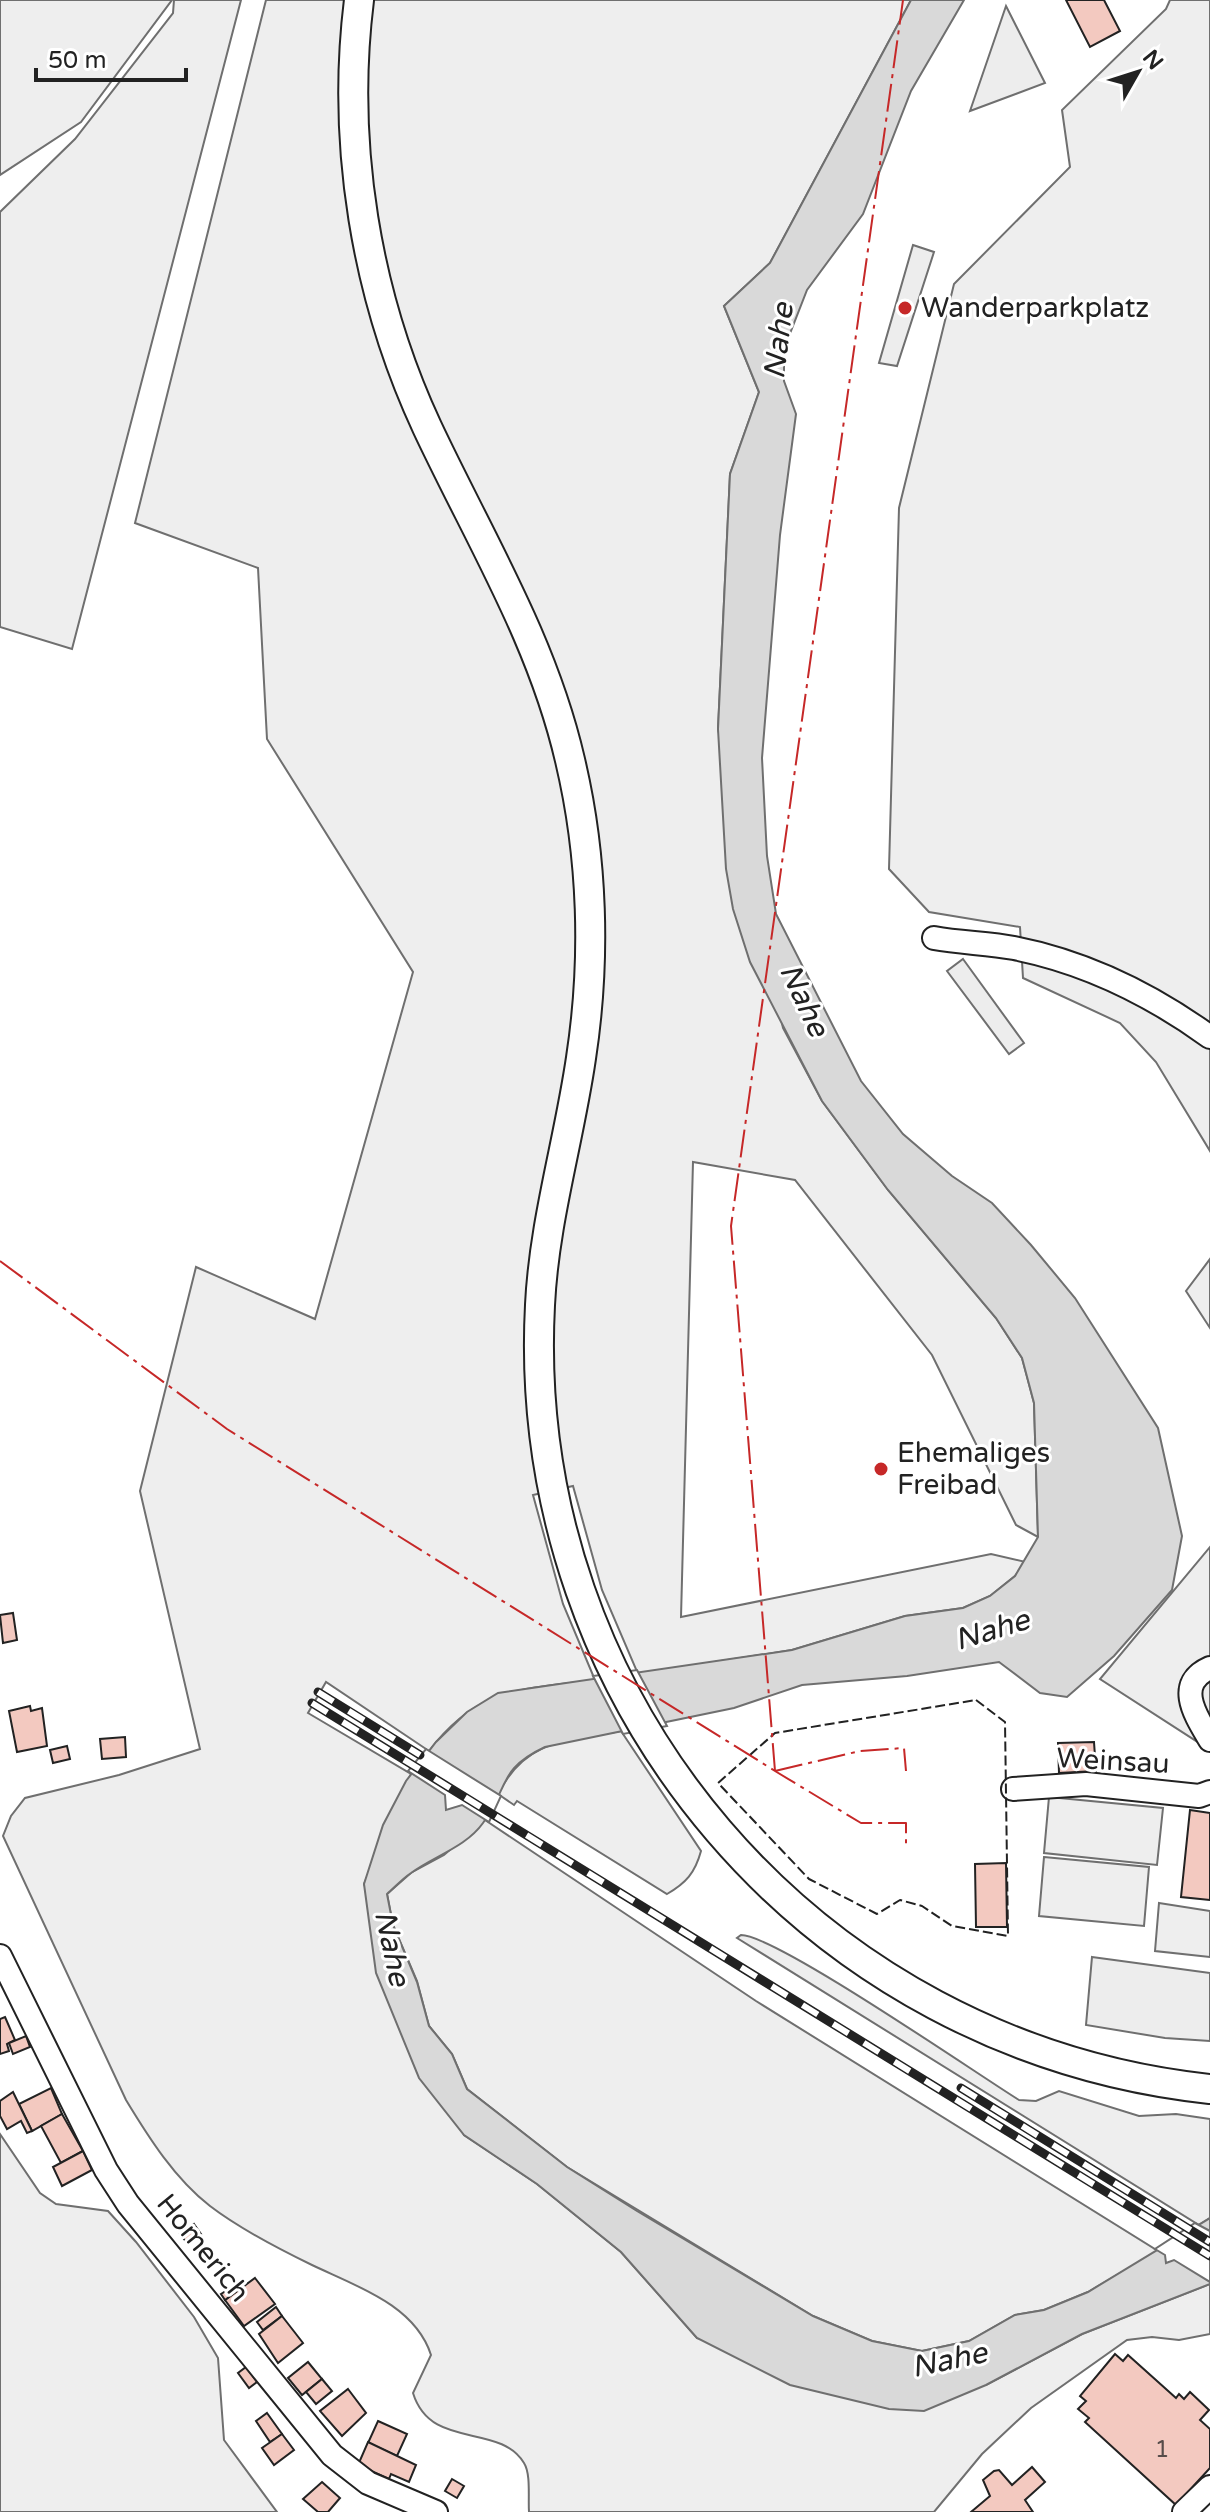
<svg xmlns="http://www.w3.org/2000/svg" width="1210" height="2512" font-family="'Varela Round',sans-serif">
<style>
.green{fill:#eee;stroke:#6f6f6f;stroke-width:2}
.parking{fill:#ededed;stroke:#6f6f6f;stroke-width:2}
.water{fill:#d9d9d9;stroke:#6f6f6f;stroke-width:2}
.pier{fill:#fff;stroke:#6f6f6f;stroke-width:2}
.building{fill:#f3c9c0;stroke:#222;stroke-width:2}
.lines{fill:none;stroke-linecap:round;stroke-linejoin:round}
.minor-casing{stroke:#222;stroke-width:26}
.major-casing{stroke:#222;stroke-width:32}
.minor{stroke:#fff;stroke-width:22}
.major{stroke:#fff;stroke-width:28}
.rail-casing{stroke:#222;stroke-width:9}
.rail{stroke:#fff;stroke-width:6;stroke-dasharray:18;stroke-linecap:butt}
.fence{stroke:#222;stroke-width:2;stroke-dasharray:10 4;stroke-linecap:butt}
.power{stroke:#c62828;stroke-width:2;stroke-dasharray:28 6 4 6;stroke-linecap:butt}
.poi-dot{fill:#c62828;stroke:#fff;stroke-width:3}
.labels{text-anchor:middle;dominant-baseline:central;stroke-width:6;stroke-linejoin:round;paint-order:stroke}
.number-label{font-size:24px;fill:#564c4a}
.poi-label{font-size:28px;fill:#222;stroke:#fff;text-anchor:start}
.street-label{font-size:28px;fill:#222;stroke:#fff}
.water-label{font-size:30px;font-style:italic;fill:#222;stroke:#fff}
</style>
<rect width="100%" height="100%" fill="#fff"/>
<g class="green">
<path d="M0,0H172L81,122L0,175Z"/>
<path d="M174,0H241L72,649L0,627V212L75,139L173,13Z"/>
<path d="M266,0H911L770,263L724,306L759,392L730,474L718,729L783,1028L822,1101L888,1190L996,1318L1022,1358L1034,1403L1038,1537L1016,1525L932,1355L795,1180L693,1162L681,1617L991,1554L1026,1562L1015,1576L990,1596L963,1608L905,1616L792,1650L638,1674L602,1590L573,1486L533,1495L563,1604L595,1680C520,1690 479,1686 429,1751L326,1682L308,1713L411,1774L364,1884L464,2135L537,2184L621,2252L697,2338L986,2385L1082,2334L1210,2284V2334L1179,2340L1152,2337L1127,2340L1031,2408L982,2454L934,2512H529C528,2498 531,2474 524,2463C499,2422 431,2451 413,2393L431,2355C415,2305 356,2286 312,2265C279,2249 240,2229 210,2206C175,2179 149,2138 126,2100L3,1836L11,1816L25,1798L119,1775L200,1749L140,1491L196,1267L315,1319L413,972L267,739L258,568L135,523Z"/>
<path d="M1170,0H1210V1151L1156,1062L1120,1023L1023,978L1020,927L929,912L889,869L899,508L954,284L1070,167L1062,110L1166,9Z"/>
<path d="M1210,1259V1328L1186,1291Z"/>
<path d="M1210,1547V1750L1100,1679Z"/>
<path d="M621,1731L701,1851C695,1873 686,1883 667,1894L517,1801L514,1805L498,1794C526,1739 566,1741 621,1731Z"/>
<path d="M1049,1797L1163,1808L1157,1865L1044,1853Z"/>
<path d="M485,1820L756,2001L1158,2251L1088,2292L1044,2310L1015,2315L969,2341L922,2351L872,2341L813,2316L567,2167L467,2089L452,2054L429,2026L417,1981L393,1925L387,1894L412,1872L444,1855Z"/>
<path d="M1044,1857L1149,1867L1144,1926L1039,1916Z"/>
<path d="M1159,1903L1210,1911V1957L1155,1951Z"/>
<path d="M741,1935C776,1935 974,2072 1019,2100L1036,2101L1059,2091L1139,2116L1176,2114L1210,2119V2218L1199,2225L737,1938Z"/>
<path d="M0,2134L40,2193L56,2204L108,2211L136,2242L194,2317L218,2358L224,2440L277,2512H0Z"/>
</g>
<g class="parking">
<path d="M1006,6L1045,83L970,111Z"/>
<path d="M913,245L934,252L897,366L879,363Z"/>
<path d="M963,959L1024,1043L1009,1054L947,971Z"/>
<path d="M1092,1957L1210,1973V2041L1165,2038L1086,2025Z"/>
</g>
<path class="water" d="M911,0H964L911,91L863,214L807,290L784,349V381L796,414L780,535L762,758L767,856L776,914L861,1081L903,1134L952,1176L992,1203L1031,1245L1075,1298L1158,1428L1182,1536L1172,1590L1114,1656L1067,1697L1040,1693L999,1662L907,1676L802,1685L734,1708L545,1747C498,1769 509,1787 483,1823C466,1847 434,1856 411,1873C402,1879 395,1887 387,1894L393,1925L417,1982L429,2026L452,2054L467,2089L567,2167L637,2211L813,2316L872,2341L922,2351L969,2341L1015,2315L1044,2310L1088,2292L1210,2218V2284L1082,2334L986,2385L924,2411L889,2409L790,2385L697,2338L621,2252L537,2184L464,2135L419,2078L376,1973L364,1884L383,1825L406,1781L436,1742L467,1712L498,1693L792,1650L905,1616L963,1608L990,1596L1015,1576L1038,1537L1034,1403L1022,1358L996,1318L888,1190L822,1101L750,962L733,909L726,869L718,729L730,474L759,392L724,306L770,263Z"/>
<g class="pier">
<path d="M637,1670L667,1726L623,1734L593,1676Z"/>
<path d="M426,1749L501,1796L489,1822L462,1805L446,1810L445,1795L408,1771Z"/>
<path d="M1195,2223L1210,2231V2282L1174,2260L1166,2263L1165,2255L1155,2249Z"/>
</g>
<g class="building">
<path d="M1066,0H1104L1120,31L1090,47Z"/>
<path d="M13,1613L17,1640L3,1643L0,1615Z"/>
<path d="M30,1706L31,1711L42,1708L47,1746L17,1752L9,1711Z"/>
<path d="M125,1737L126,1757L102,1759L100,1739Z"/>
<path d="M1094,1742L1096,1771L1059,1773L1058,1743Z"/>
<path d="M67,1746L70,1759L53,1763L50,1750Z"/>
<path d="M1190,1810L1210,1813V1900L1181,1897Z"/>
<path d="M1006,1863L1007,1927H976L975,1864Z"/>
<path d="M5,2017L15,2040L7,2044L9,2051L0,2054V2019Z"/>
<path d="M26,2036L30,2047L13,2054L9,2043Z"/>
<path d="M51,2088L62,2114L32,2131L19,2104Z"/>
<path d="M13,2092L32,2131L27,2133L21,2121L7,2129L0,2116V2101Z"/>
<path d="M62,2114L83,2151L61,2163L41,2126Z"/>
<path d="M83,2151L92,2170L62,2186L53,2167Z"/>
<path d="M194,2224L201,2234L188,2244L180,2234Z"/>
<path d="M255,2278L275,2304L244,2326L225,2300Z"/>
<path d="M242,2281L245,2285L225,2300L221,2294Z"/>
<path d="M276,2307L282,2316L263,2330L257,2322Z"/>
<path d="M282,2316L303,2343L278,2363L259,2334Z"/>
<path d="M1115,2354L1123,2361L1128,2355L1176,2398L1179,2394L1184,2399L1190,2392L1209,2410L1200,2420L1210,2429V2468L1176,2505L1085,2422L1089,2418L1078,2409L1086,2401L1080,2396Z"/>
<path d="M308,2362L322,2379L302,2395L288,2378Z"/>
<path d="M246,2367L257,2382L249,2388L238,2373Z"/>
<path d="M322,2379L332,2391L316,2404L306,2392Z"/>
<path d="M348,2389L366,2413L342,2436L320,2411Z"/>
<path d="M267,2413L282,2434L270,2442L256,2421Z"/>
<path d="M378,2421L407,2434L397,2456L368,2443Z"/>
<path d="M282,2434L294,2450L274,2465L262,2448Z"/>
<path d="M368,2442L416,2465L409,2482L391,2474L389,2479L358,2465Z"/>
<path d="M1032,2467L1045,2482L1025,2500L1033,2512H971L990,2496L983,2480L994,2471L999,2470L1012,2485Z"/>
<path d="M452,2479L464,2486L457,2498L445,2491Z"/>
<path d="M322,2482L340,2498L328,2512H318L303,2499Z"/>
</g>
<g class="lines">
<defs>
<g id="minor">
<path d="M934,938C961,943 988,943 1014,948C1085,962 1152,995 1210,1037"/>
<path d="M1210,1668C1174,1684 1196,1716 1210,1740"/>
<path d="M1013,1789L1086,1784L1199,1796L1210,1792"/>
<path d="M0,1956L106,2170L128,2204L332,2455L368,2483L436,2512"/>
<path d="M1184,2512L1210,2487"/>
</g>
<path id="major" d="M359,0C341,144 366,296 427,427C479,538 542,639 570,760C593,857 596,960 581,1058C569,1141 544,1221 540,1305C519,1704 814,2047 1210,2089"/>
</defs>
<use href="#minor" class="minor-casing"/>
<use href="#major" class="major-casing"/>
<use href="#minor" class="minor"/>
<use href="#major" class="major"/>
<defs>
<g id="rail">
<path d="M318,1692L420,1755"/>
<path d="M312,1703L1210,2256"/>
<path d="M961,2088L1210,2242"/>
</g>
</defs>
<use href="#rail" class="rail-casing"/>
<use href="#rail" class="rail"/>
<path class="fence" d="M976,1700L1005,1722L1008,1936L952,1926L922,1906L900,1900L877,1914L809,1879L718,1783L775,1733Z"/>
<g class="power">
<path d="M0,1261L227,1429L775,1771L861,1823H906V1849"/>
<path d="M775,1771L731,1226L903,0"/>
<path d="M775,1771L860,1751L904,1748L906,1771"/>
</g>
</g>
<g class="poi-dot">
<circle cx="905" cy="308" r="8"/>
<circle cx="881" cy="1469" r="8"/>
</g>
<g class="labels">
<g class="number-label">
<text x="1162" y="2449">1</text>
</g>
<g class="poi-label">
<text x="921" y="308">Wanderparkplatz</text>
<text x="897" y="1453">Ehemaliges<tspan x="897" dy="32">Freibad</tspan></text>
</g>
<g class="street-label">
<text transform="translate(1113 1761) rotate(3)">Weinsau</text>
<text transform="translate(203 2248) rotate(51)">Homerich</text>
</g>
<g class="water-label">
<text transform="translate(779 341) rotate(-83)">Nahe</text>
<text transform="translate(804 1000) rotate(65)">Nahe</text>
<text transform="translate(992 1630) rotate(-17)">Nahe</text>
<text transform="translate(392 1948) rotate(78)">Nahe</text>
<text transform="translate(949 2360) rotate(-12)">Nahe</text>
</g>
</g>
<g transform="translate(1138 72) rotate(51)" stroke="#ffffff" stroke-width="6" paint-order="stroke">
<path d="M0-6L14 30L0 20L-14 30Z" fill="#222222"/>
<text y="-12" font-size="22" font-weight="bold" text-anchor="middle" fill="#222222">N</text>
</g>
<path d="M36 68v12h150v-12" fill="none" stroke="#222222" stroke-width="4"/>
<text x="48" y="68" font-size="24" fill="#222222" stroke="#ffffff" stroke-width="6" paint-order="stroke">50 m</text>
</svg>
